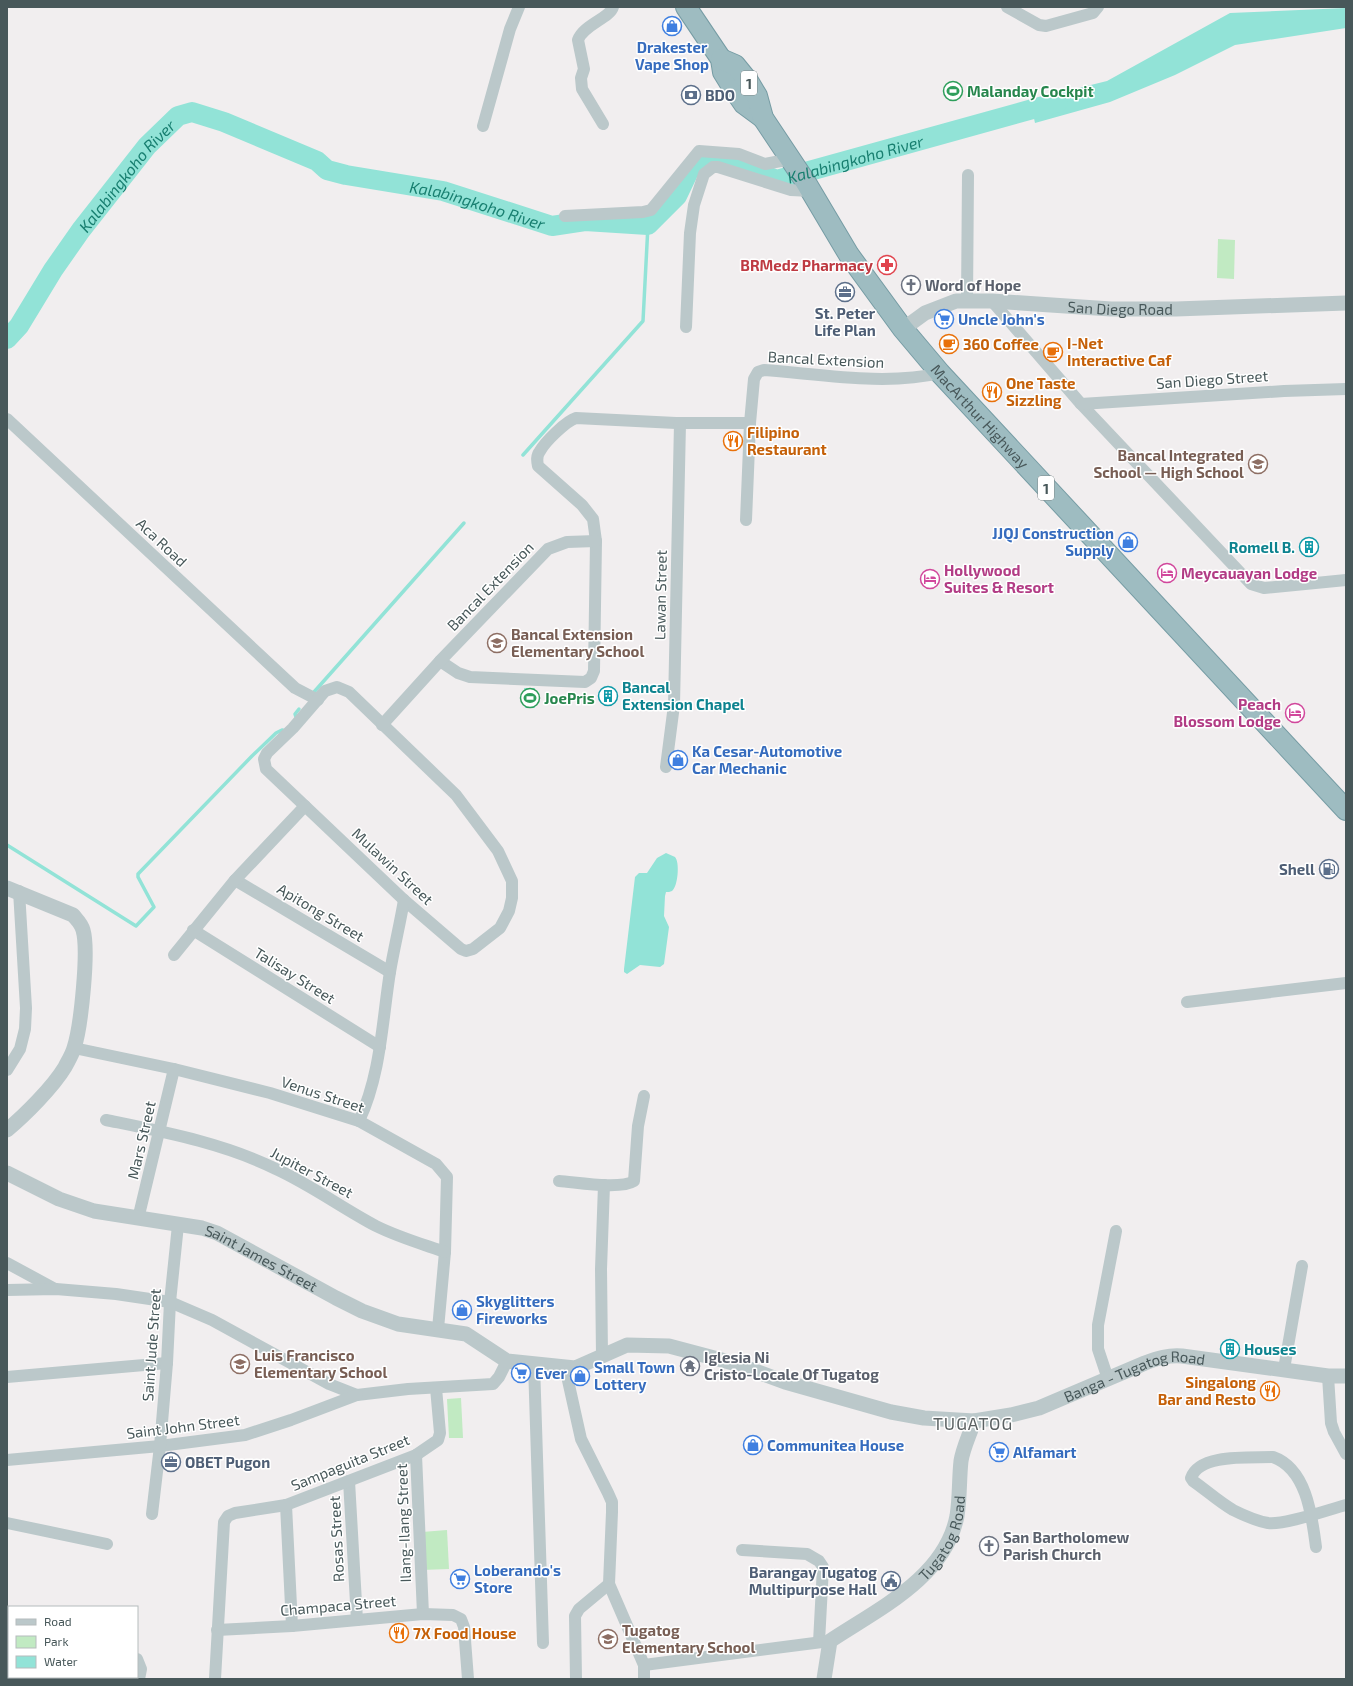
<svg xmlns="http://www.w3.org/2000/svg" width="1353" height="1686" font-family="'Exo 2',sans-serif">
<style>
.green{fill:#c1eac2}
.water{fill:#92e3d7}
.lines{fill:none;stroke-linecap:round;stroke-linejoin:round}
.stream{stroke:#92e3d7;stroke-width:3.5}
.river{stroke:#92e3d7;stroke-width:20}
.trunk-casing{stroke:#769ca4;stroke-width:22}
.minor{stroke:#bbc8ca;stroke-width:12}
.tertiary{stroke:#bbc8ca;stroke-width:15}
.trunk{stroke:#9ebcc1;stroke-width:20}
.labels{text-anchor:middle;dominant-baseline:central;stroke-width:3;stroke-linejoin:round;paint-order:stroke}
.shield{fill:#fff;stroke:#7f8a8c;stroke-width:1}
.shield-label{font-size:14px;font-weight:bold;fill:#48585a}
.shop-label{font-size:15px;font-weight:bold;fill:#366cbe;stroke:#fff;text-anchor:start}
.leisure-label{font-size:15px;font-weight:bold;fill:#27864d;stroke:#fff;text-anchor:start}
.service-label{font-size:15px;font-weight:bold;fill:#4e5e75;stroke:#fff;text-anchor:start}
.health-label{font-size:15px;font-weight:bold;fill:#be3a42;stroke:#fff;text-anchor:end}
.worship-label{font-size:15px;font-weight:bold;fill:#5b616d;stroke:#fff;text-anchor:start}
.street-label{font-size:15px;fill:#48585a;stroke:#fff}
.food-label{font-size:15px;font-weight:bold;fill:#c56008;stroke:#fff;text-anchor:start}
.education-label{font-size:15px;font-weight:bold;fill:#785e54;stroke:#fff;text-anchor:start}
.culture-label{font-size:15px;font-weight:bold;fill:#0d838f;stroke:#fff;text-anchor:start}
.hotel-label{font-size:15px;font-weight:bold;fill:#b23c85;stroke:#fff;text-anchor:start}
.water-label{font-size:16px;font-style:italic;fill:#187f70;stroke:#fff}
.quarter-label{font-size:17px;letter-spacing:1px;fill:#5b6162;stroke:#fff}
</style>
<rect width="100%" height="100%" fill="#f1eeef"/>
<g class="green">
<path d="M1218,239L1235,240L1234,279L1217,278Z"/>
<path d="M461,1398L463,1438H449L447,1399Z"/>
<path d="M447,1530L449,1569L421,1570L422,1532Z"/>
</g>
<g class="water">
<path d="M1346,8V28L1235,45L1175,75L1110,102L1035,123L1030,100L1107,81L1230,13Z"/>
<path d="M524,688H535V708H525Z"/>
<path d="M666,853L675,857C680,862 678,887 672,891C670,892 668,892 666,892L665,896L664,916L669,927L664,964L660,967L640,965L627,974L624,972V969L635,877L639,873H647L657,858Z"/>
</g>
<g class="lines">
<g class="stream">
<path d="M523,455L643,321L648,225"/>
<path d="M314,692L464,523"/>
<path d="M297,720L295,714L299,709"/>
<path d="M7,845L136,926L154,907L138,877V874L252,756L276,733L282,730L286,731"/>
</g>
<path class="river" id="s1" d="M7,339L19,326L53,270L81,230L147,146L178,116L192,112L224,122L317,161L327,170L346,175L443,191L552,226L585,221L648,225L677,196L689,171L697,161C725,158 751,170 777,180L1058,102"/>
<defs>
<g id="trunk">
<path d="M686,7L721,59L723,72L731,85L744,104L763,118"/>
<path id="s5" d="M721,59L735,65L748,81L757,96L763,118L805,181L849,255L903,329L940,373L1346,810"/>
</g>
</defs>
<use href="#trunk" class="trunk-casing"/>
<g class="minor">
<path d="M1007,7L1039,25L1046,26L1093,13L1098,7"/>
<path d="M603,124L582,89L581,78L584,69L578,40C583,25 610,18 613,7"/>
<path d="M483,126L510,29L519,7"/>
<path d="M565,216L643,212L651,210L699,151L739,154L765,164L791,159"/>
<path d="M967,301L968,175"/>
<path d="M992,301L1081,404L1251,584L1264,588L1346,580"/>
<path d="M686,327L690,233L694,205L704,174L713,167H718L791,190L811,191"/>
<path d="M1081,404L1284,391L1346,389"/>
<path d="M7,419L295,688L318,700"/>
<path d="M746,520L750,423L754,379L758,372L764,370C819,374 886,386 940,373"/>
<path d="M440,661L458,673L470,677L585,682L591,678L594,671L596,541L593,519L582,505L538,466C537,461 536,456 540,451C545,442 566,421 576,418L676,423H750"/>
<path d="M337,687L349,692L456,795L498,851L512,881V898L509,911L500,928L473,949L466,951L461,949L404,900L266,769L264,759L267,753L293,728L325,691Z"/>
<path d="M382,725L440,661L548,549L567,542L596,541"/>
<path d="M666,767L674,705L680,423"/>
<path d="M235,880L390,972"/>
<path d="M193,930L380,1047"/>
<path d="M174,955L235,880L305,806"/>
<path d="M1187,1002L1346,983"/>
<path d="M74,1048L174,1069L270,1093L359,1121L436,1164L447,1177L445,1252L438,1329"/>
<path d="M7,1070L20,1049L25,1029L26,1008L19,891"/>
<path d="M106,1120C164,1132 223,1143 276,1169C311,1185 342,1208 376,1226C398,1237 422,1244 445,1252"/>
<path d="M359,1121C381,1074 382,1022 390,972C394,948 400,924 404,900"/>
<path d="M559,1181C576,1182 620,1190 634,1181L638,1126L644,1096"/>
<path d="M138,1219L174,1069"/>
<path d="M7,1263L55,1289"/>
<path d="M7,1290L56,1289L116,1294L170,1302L212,1320L329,1384L357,1395L408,1389L493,1384L499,1377L507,1361"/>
<path d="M602,1355L601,1269L604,1185"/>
<path d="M534,1364L543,1643"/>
<path d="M565,1367L581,1439L608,1493L612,1502V1512L609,1584L579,1609L575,1616L576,1679"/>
<path d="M1284,1369L1302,1266"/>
<path d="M1328,1376L1331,1423L1334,1432L1346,1454"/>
<path d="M7,1377L167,1363"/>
<path d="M1108,1379L1098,1349V1325L1116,1231"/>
<path d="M416,1455L423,1614"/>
<path d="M7,1460L160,1446L245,1435L291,1420L357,1395"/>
<path d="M349,1481L357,1620"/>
<path d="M286,1505L292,1626"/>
<path d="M152,1514L160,1446L167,1363L170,1302L178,1225"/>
<path d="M7,1523L107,1544"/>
<path d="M1316,1547C1312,1517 1307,1469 1273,1457C1251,1458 1199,1453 1191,1478L1193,1481C1206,1490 1219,1502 1233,1510C1243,1515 1257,1521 1268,1523C1286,1525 1327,1510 1346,1505"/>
<path d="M742,1550L807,1554L819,1561L823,1567L819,1642"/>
<path d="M609,1584L644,1665V1679"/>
<path d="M7,1623L9,1624"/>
<path d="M217,1630L292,1626L423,1614L453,1615L461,1619L464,1627L468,1679"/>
<path d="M137,1659L141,1669L139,1679"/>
<path d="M644,1665L830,1641"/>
<path d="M215,1679L224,1522L228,1516L235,1513L286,1505L416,1455L438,1440L440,1433L436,1388"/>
</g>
<g class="tertiary">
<path id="s2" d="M903,329L925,313L956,301H992L1111,309H1176L1346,303"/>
<path d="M7,888L73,915C77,920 81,923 83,930C89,950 81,1027 74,1048C72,1055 68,1061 65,1067C53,1087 25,1115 7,1130"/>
<path id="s3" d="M7,1173L59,1199L94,1211L202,1228L217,1233L336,1298L362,1311L398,1324L466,1334L507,1361L575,1368L627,1345L669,1346L733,1363L785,1382L891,1412L924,1418L974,1421L1011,1415L1039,1408L1145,1363C1158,1358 1168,1355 1182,1356L1328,1376H1346"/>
<path id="s4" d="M824,1679L830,1641C878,1609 945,1578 957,1516C960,1498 959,1479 961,1461C963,1448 970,1434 974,1421"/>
</g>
<use href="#trunk" class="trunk"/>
</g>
<defs>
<symbol id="shop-ring" viewBox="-11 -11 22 22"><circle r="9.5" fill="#fff" stroke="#3f7fe0" stroke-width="1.5"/><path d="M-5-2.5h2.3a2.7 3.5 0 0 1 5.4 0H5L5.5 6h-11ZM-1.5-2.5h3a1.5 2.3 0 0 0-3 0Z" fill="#3f7fe0"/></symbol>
<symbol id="stadium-ring" viewBox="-11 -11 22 22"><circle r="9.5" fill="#fff" stroke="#2e9e5b" stroke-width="1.5"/><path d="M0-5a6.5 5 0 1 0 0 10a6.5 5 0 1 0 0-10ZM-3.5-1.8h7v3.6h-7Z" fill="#2e9e5b"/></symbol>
<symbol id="bank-ring" viewBox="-11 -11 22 22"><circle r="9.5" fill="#fff" stroke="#5c6f8a" stroke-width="1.5"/><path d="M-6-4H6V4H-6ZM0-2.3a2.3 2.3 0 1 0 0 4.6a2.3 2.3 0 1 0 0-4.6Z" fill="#5c6f8a"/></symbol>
<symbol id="pharmacy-ring" viewBox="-11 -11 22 22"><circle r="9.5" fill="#fff" stroke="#e0444e" stroke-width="1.5"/><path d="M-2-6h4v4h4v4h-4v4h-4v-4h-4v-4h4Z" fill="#e0444e"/></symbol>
<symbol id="church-ring" viewBox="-11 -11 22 22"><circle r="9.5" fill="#fff" stroke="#6b7280" stroke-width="1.5"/><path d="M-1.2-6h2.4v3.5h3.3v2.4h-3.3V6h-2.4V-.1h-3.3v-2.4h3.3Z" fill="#6b7280"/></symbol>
<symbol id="office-ring" viewBox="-11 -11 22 22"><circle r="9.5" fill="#fff" stroke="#5c6f8a" stroke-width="1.5"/><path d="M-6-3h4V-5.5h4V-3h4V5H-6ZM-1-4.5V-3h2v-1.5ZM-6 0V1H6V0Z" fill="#5c6f8a"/></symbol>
<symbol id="supermarket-ring" viewBox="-11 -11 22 22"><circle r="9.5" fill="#fff" stroke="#3f7fe0" stroke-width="1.5"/><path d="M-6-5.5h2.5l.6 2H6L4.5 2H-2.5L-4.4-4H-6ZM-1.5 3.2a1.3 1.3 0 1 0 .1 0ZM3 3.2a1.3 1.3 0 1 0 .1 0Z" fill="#3f7fe0"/></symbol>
<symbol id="cafe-ring" viewBox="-11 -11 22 22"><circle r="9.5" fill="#fff" stroke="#e8710a" stroke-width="1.5"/><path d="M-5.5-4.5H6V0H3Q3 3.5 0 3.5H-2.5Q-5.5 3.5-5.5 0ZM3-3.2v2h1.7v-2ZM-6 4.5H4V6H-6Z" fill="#e8710a"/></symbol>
<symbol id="restaurant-ring" viewBox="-11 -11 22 22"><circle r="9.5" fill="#fff" stroke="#e8710a" stroke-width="1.5"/><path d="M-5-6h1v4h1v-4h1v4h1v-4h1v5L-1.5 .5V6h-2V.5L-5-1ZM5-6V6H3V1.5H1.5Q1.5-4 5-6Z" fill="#e8710a"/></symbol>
<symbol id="school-ring" viewBox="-11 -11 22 22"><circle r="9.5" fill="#fff" stroke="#8d6e63" stroke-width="1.5"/><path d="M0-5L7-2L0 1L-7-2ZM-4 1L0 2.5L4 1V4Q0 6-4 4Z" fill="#8d6e63"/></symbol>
<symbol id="building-ring" viewBox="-11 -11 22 22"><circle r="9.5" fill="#fff" stroke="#0f9aa8" stroke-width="1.5"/><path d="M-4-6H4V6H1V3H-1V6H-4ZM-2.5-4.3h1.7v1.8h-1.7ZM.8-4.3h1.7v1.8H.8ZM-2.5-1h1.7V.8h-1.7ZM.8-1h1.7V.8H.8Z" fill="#0f9aa8"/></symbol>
<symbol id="hotel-ring" viewBox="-11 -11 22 22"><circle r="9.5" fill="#fff" stroke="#d1479c" stroke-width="1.5"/><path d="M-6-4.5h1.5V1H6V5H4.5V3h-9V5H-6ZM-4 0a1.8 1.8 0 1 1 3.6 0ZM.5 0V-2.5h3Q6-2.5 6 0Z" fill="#d1479c"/></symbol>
<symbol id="fuel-ring" viewBox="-11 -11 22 22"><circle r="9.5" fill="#fff" stroke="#5c6f8a" stroke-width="1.5"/><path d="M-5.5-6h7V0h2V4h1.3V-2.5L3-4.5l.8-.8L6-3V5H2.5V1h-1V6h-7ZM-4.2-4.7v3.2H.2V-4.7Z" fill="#5c6f8a"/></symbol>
<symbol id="temple-ring" viewBox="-11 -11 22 22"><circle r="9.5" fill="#fff" stroke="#6b7280" stroke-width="1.5"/><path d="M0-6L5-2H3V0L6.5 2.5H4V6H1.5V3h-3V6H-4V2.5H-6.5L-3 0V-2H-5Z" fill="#6b7280"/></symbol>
<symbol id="civic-ring" viewBox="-11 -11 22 22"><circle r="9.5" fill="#fff" stroke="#5c6f8a" stroke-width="1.5"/><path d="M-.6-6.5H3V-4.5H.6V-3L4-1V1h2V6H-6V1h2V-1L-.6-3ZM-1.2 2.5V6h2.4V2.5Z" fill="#5c6f8a"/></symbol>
</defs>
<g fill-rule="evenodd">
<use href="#shop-ring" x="661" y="15" width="22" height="22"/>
<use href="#stadium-ring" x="942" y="80" width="22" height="22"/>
<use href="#bank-ring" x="680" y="84" width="22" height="22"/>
<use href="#pharmacy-ring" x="876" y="254" width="22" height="22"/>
<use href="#church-ring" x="900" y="274" width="22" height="22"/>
<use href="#office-ring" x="834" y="281" width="22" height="22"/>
<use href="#supermarket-ring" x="933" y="308" width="22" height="22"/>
<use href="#cafe-ring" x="938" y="333" width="22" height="22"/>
<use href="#cafe-ring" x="1042" y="341" width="22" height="22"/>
<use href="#restaurant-ring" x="981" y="381" width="22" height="22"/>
<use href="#restaurant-ring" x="722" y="430" width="22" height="22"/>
<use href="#school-ring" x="1247" y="453" width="22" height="22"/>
<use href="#shop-ring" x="1117" y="531" width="22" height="22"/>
<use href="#building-ring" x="1298" y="536" width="22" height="22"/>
<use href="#hotel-ring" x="1156" y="562" width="22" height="22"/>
<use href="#hotel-ring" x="919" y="568" width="22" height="22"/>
<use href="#school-ring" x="486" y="632" width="22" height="22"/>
<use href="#building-ring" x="597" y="685" width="22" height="22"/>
<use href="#stadium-ring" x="519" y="687" width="22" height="22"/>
<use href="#hotel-ring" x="1284" y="702" width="22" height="22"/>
<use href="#shop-ring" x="667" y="749" width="22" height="22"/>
<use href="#fuel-ring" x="1318" y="858" width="22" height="22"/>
<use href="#shop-ring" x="451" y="1299" width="22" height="22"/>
<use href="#building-ring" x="1219" y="1338" width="22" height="22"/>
<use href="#school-ring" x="229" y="1353" width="22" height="22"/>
<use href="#temple-ring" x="679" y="1355" width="22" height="22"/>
<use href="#supermarket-ring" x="510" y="1362" width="22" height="22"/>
<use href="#shop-ring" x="569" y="1365" width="22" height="22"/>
<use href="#restaurant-ring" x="1259" y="1380" width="22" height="22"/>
<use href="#shop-ring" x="742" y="1434" width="22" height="22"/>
<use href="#supermarket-ring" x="988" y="1441" width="22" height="22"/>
<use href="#office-ring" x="160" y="1451" width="22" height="22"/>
<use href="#church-ring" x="978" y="1535" width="22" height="22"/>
<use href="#supermarket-ring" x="449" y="1568" width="22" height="22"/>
<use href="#civic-ring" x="880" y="1570" width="22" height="22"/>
<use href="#restaurant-ring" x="388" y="1622" width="22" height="22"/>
<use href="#school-ring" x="597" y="1628" width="22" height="22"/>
</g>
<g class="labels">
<g class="shield">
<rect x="741" y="71" width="16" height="24" rx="3"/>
<rect x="1038" y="476" width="16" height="24" rx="3"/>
</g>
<g class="shield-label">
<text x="749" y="83">1</text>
<text x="1046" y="488">1</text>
</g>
<g class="shop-label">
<text x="672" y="47" text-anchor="middle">Drakester<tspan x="672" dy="17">Vape Shop</tspan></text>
<text x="958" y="319">Uncle John's</text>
<text x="1114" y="533" text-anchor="end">JJQJ Construction<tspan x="1114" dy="17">Supply</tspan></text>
<text x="692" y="751">Ka Cesar-Automotive<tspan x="692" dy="17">Car Mechanic</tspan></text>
<text x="476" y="1301">Skyglitters<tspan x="476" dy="17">Fireworks</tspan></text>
<text x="594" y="1367">Small Town<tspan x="594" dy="17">Lottery</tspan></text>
<text x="535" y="1373">Ever</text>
<text x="767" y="1445">Communitea House</text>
<text x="1013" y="1452">Alfamart</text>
<text x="474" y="1570">Loberando's<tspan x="474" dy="17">Store</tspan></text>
</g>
<g class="leisure-label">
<text x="967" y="91">Malanday Cockpit</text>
<text x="544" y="698">JoePris</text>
</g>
<g class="service-label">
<text x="705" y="95">BDO</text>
<text x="845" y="313" text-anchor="middle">St. Peter<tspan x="845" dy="17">Life Plan</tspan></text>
<text x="1315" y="869" text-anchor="end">Shell</text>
<text x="185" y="1462">OBET Pugon</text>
<text x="877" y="1572" text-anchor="end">Barangay Tugatog<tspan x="877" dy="17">Multipurpose Hall</tspan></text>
</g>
<g class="health-label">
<text x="873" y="265">BRMedz Pharmacy</text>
</g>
<g class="worship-label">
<text x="925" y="285">Word of Hope</text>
<text x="704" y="1357">Iglesia Ni<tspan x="704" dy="17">Cristo-Locale Of Tugatog</tspan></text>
<text x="1003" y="1537">San Bartholomew<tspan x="1003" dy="17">Parish Church</tspan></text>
</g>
<g class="street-label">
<text stroke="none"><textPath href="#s2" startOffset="225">San Diego Road</textPath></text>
<text transform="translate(826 359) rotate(3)">Bancal Extension</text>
<text transform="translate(1212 379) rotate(-4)">San Diego Street</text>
<text stroke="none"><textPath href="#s5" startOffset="446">MacArthur Highway</textPath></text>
<text transform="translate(162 542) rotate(43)">Aca Road</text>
<text transform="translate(490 586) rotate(-46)">Bancal Extension</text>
<text transform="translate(660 595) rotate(-89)">Lawan Street</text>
<text transform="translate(393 866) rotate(43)">Mulawin Street</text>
<text transform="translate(321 912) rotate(31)">Apitong Street</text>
<text transform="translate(295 975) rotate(32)">Talisay Street</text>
<text transform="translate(323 1094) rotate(18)">Venus Street</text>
<text transform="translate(141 1140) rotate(-77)">Mars Street</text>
<text transform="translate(312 1172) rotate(28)">Jupiter Street</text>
<text stroke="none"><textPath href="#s3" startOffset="271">Saint James Street</textPath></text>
<text transform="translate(151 1345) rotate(-86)">Saint Jude Street</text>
<text stroke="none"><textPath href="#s3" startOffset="1192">Banga - Tugatog Road</textPath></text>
<text transform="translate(183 1426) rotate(-7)">Saint John Street</text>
<text transform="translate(350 1462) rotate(-22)">Sampaguita Street</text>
<text transform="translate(403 1523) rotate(-92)">Ilang-Ilang Street</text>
<text stroke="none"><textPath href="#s4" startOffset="196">Tugatog Road</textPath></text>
<text transform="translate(336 1539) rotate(-93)">Rosas Street</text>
<text transform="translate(338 1605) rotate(-5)">Champaca Street</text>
</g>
<g class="food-label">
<text x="1067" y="343">I-Net<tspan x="1067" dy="17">Interactive Caf</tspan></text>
<text x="963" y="344">360 Coffee</text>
<text x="1006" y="383">One Taste<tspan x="1006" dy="17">Sizzling</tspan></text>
<text x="747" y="432">Filipino<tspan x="747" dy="17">Restaurant</tspan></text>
<text x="1256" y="1382" text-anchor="end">Singalong<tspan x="1256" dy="17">Bar and Resto</tspan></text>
<text x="413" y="1633">7X Food House</text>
</g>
<g class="education-label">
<text x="1244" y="455" text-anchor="end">Bancal Integrated<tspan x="1244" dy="17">School — High School</tspan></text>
<text x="511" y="634">Bancal Extension<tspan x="511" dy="17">Elementary School</tspan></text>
<text x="254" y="1355">Luis Francisco<tspan x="254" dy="17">Elementary School</tspan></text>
<text x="622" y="1630">Tugatog<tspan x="622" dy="17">Elementary School</tspan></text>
</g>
<g class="culture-label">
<text x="1295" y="547" text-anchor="end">Romell B.</text>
<text x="622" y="687">Bancal<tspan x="622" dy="17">Extension Chapel</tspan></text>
<text x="1244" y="1349">Houses</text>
</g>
<g class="hotel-label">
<text x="944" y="570">Hollywood<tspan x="944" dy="17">Suites &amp; Resort</tspan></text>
<text x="1181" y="573">Meycauayan Lodge</text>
<text x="1281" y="704" text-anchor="end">Peach<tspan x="1281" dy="17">Blossom Lodge</tspan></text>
</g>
<g class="water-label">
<text stroke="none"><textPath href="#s1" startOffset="1019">Kalabingkoho River</textPath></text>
<text stroke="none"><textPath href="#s1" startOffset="203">Kalabingkoho River</textPath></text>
<text stroke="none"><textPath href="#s1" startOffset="599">Kalabingkoho River</textPath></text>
</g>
<g class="quarter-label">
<text x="973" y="1423">TUGATOG</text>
</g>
</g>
<rect width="1353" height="1686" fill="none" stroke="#48585a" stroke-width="16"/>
<rect x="8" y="1606" width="130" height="72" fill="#ffffff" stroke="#b6bcbd"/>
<rect x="16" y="1619" width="20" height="6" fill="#bbc8ca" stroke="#b6bcbd"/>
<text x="44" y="1626" font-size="12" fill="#48585a">Road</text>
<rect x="16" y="1636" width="20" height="12" fill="#c1eac2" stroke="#b6bcbd"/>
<text x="44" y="1646" font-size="12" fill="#48585a">Park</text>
<rect x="16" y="1656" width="20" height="12" fill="#92e3d7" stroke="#b6bcbd"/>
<text x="44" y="1666" font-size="12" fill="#48585a">Water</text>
</svg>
